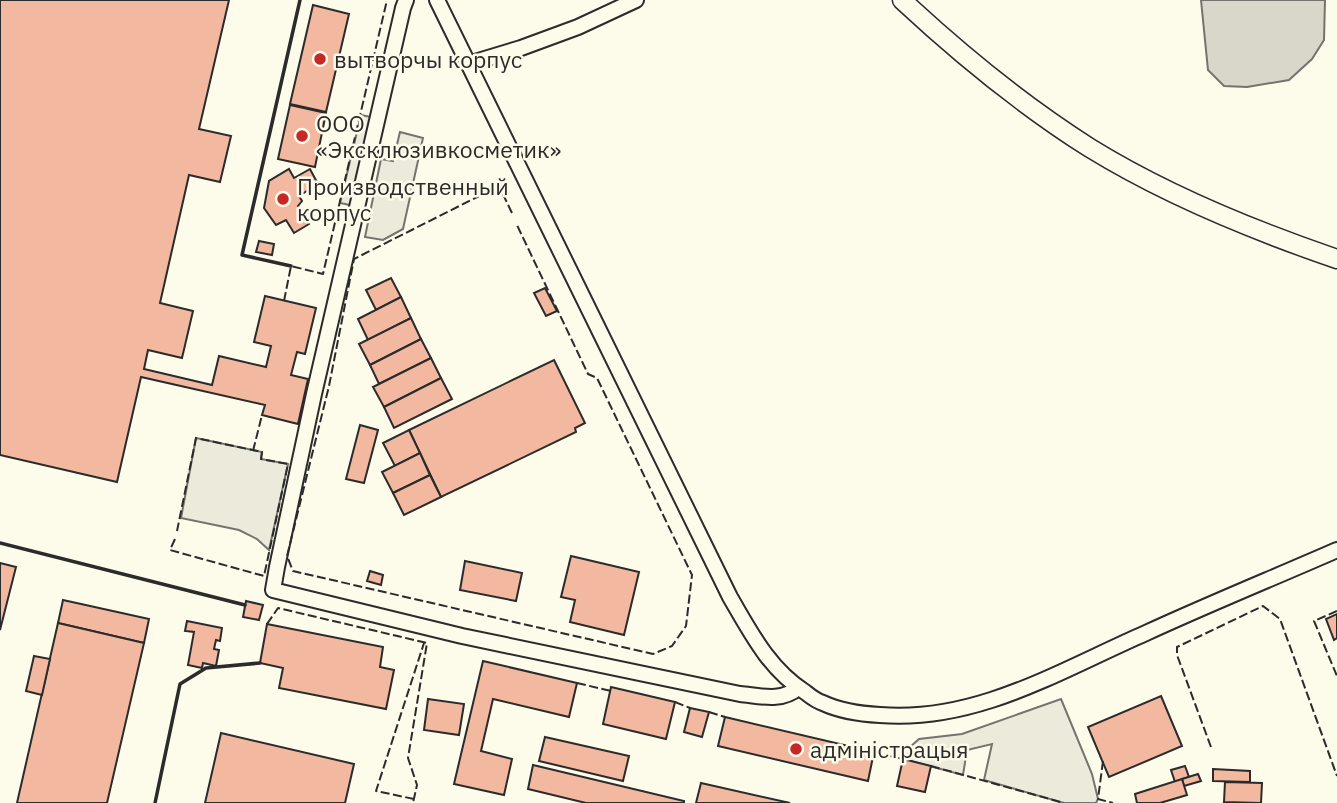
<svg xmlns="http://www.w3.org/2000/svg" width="1337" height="803" font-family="'IBM Plex Sans',sans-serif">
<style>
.parking{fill:#eceadb;stroke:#74746e;stroke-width:2}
.water{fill:#d8d7c9;stroke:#74746e;stroke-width:2}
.building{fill:#f2b8a0;stroke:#2b2b2b;stroke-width:2}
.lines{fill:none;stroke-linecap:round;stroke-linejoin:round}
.minor-casing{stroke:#2b2b2b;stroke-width:18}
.major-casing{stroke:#2b2b2b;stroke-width:21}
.minor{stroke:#fdfbea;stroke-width:14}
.major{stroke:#fdfbea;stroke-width:18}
.fence{stroke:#2b2b2b;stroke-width:2;stroke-dasharray:9 3.5;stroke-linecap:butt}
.wall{stroke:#2b2b2b;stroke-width:3.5}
.poi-dot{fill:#c62828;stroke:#fdfbea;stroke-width:2.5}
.labels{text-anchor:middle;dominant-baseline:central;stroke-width:5;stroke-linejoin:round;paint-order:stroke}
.poi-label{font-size:23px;fill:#2b2b2b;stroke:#fdfbea;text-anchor:start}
</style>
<rect width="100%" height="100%" fill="#fdfbea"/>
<g class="parking">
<path d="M361,115L371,117L350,205L340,203Z"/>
<path d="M400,132L423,138L403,229L383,240L365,237L381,159L393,161Z"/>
<path d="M196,438L262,452L261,459L288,464L269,550L257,539L239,530L181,518Z"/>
<path d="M1061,699L1092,774L1098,799L1096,803H1064L984,780L992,744L967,750L963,775L907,760L910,747L919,739L962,734Z"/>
</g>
<path class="water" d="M1201,0H1325L1324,40L1312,59L1289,80L1247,87L1224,86L1208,70Z"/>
<g class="building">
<path d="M0,0H229L199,129L231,136L220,182L189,175L160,303L193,311L182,358L148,350L144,369L212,385L219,356L266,367L271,346L254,342L265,296L316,308L305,354L297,352L291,375L308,379L298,424L262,415L265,405L141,377L117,482L0,455Z"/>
<path d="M313,5L349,14L326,112L290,104Z"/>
<path d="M290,105L326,113L315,167L278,159Z"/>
<path d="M289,169L294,178L310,169L318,184L299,196L302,201L298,206L309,224L294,233L286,220L276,225L264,208L269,181Z"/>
<path d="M259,241L274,244L272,255L256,252Z"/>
<path d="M391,278L401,297L376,310L366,290Z"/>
<path d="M545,288L557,311L546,316L534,293Z"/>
<path d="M401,297L411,318L368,340L358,319Z"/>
<path d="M411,318L421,339L370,365L359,344Z"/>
<path d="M421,339L431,358L379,384L370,365Z"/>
<path d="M431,358L441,378L384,407L373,387Z"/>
<path d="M554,360L585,423L575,428L576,432L441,497L409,430Z"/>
<path d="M441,378L452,399L394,428L384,407Z"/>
<path d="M360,425L378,430L364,483L346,479Z"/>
<path d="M409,430L420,453L395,466L383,443Z"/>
<path d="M420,453L430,475L393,493L382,472Z"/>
<path d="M430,475L441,497L404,515L393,493Z"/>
<path d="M571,556L639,572L624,635L570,622L575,600L561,597Z"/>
<path d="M465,561L522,573L516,601L460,590Z"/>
<path d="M0,563L16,567L0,630Z"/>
<path d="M370,571L383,575L381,585L367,581Z"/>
<path d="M63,600L149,619L144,643L58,623Z"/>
<path d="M246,601L263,605L259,620L243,617Z"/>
<path d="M1337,614V638L1334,640L1326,619Z"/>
<path d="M187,621L222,628L220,641L216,640L214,649L219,650L216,666L203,663L202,668L188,665L194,632L185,631Z"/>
<path d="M58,623L144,643L107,803H17Z"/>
<path d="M267,624L383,647L380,667L394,670L386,709L279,688L283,668L260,663Z"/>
<path d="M34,656L50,659L42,695L26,691Z"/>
<path d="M483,661L577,683L569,717L493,699L481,751L512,759L504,795L454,784Z"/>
<path d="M611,687L675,702L666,739L603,724Z"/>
<path d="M1161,696L1182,746L1109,777L1088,727Z"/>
<path d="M428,699L464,704L459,735L424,730Z"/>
<path d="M690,708L709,712L702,737L684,732Z"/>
<path d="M725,717L874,752L868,781L718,746Z"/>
<path d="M221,733L354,764L345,803H205Z"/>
<path d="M545,737L629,756L623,781L539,761Z"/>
<path d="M903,759L931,766L925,792L897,786Z"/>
<path d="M533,765L684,801V803H586L528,789Z"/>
<path d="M1185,766L1189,777L1175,782L1171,770Z"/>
<path d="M1213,769L1250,771V782L1213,781Z"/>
<path d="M1198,774L1201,781L1184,786L1182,779Z"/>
<path d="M1182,779L1187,795L1160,803H1137L1135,794Z"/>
<path d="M1225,782L1262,783L1261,803L1224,802Z"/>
<path d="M701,783L790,803H696Z"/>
</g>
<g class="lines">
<defs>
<g id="minor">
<path d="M406,0L403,8L314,394L277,567L273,590L462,636L740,694C761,696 781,702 798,688"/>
<path d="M437,0L730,597C751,633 769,669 805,692C810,696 816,701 823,703C840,711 861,714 880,715C976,723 1061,670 1146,633C1209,604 1273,578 1337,550"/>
<path d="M468,64L521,48L578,27L636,0"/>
</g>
<path id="major" d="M902,0C960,54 1022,105 1090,148C1163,193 1255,231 1337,259"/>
</defs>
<use href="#minor" class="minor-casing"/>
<use href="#major" class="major-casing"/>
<use href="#minor" class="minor"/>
<use href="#major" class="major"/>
<g class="fence">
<path d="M512,213L499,186L354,259L329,386L287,556L293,571L653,654L672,646L686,626L692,575L597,378L588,374L516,223"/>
<path d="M284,301L291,266L323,274L387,0"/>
<path d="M253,451L262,415"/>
<path d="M175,539L170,550L264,576L288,464L261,459L262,452L196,438L177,531"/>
<path d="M1337,611L1314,621L1337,676"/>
<path d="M267,624L278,608L427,643L408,758L417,785L413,803"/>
<path d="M577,683L611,691"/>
<path d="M675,702L690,708"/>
<path d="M709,712L725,717"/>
<path d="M1211,747L1177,655V647L1263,606L1280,619L1337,776"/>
<path d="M874,752L903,759"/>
<path d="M1103,761L1098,799L1113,803"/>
<path d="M931,766L1064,803"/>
<path d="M414,799L376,791L424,643"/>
</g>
<g class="wall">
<path d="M291,266L242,255L300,0"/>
<path d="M0,543L245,605"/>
<path d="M155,803L180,684L206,668L260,663"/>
</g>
</g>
<g class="poi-dot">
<circle cx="320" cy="59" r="7"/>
<circle cx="302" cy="136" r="7"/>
<circle cx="283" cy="199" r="7"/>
<circle cx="796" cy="749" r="7"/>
</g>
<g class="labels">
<g class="poi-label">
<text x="334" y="59">вытворчы корпус</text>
<text x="316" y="123">ООО<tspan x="316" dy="26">«Эксклюзивкосметик»</tspan></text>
<text x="297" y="186">Производственный<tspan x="297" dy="26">корпус</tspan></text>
<text x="810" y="749">адміністрацыя</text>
</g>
</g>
</svg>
